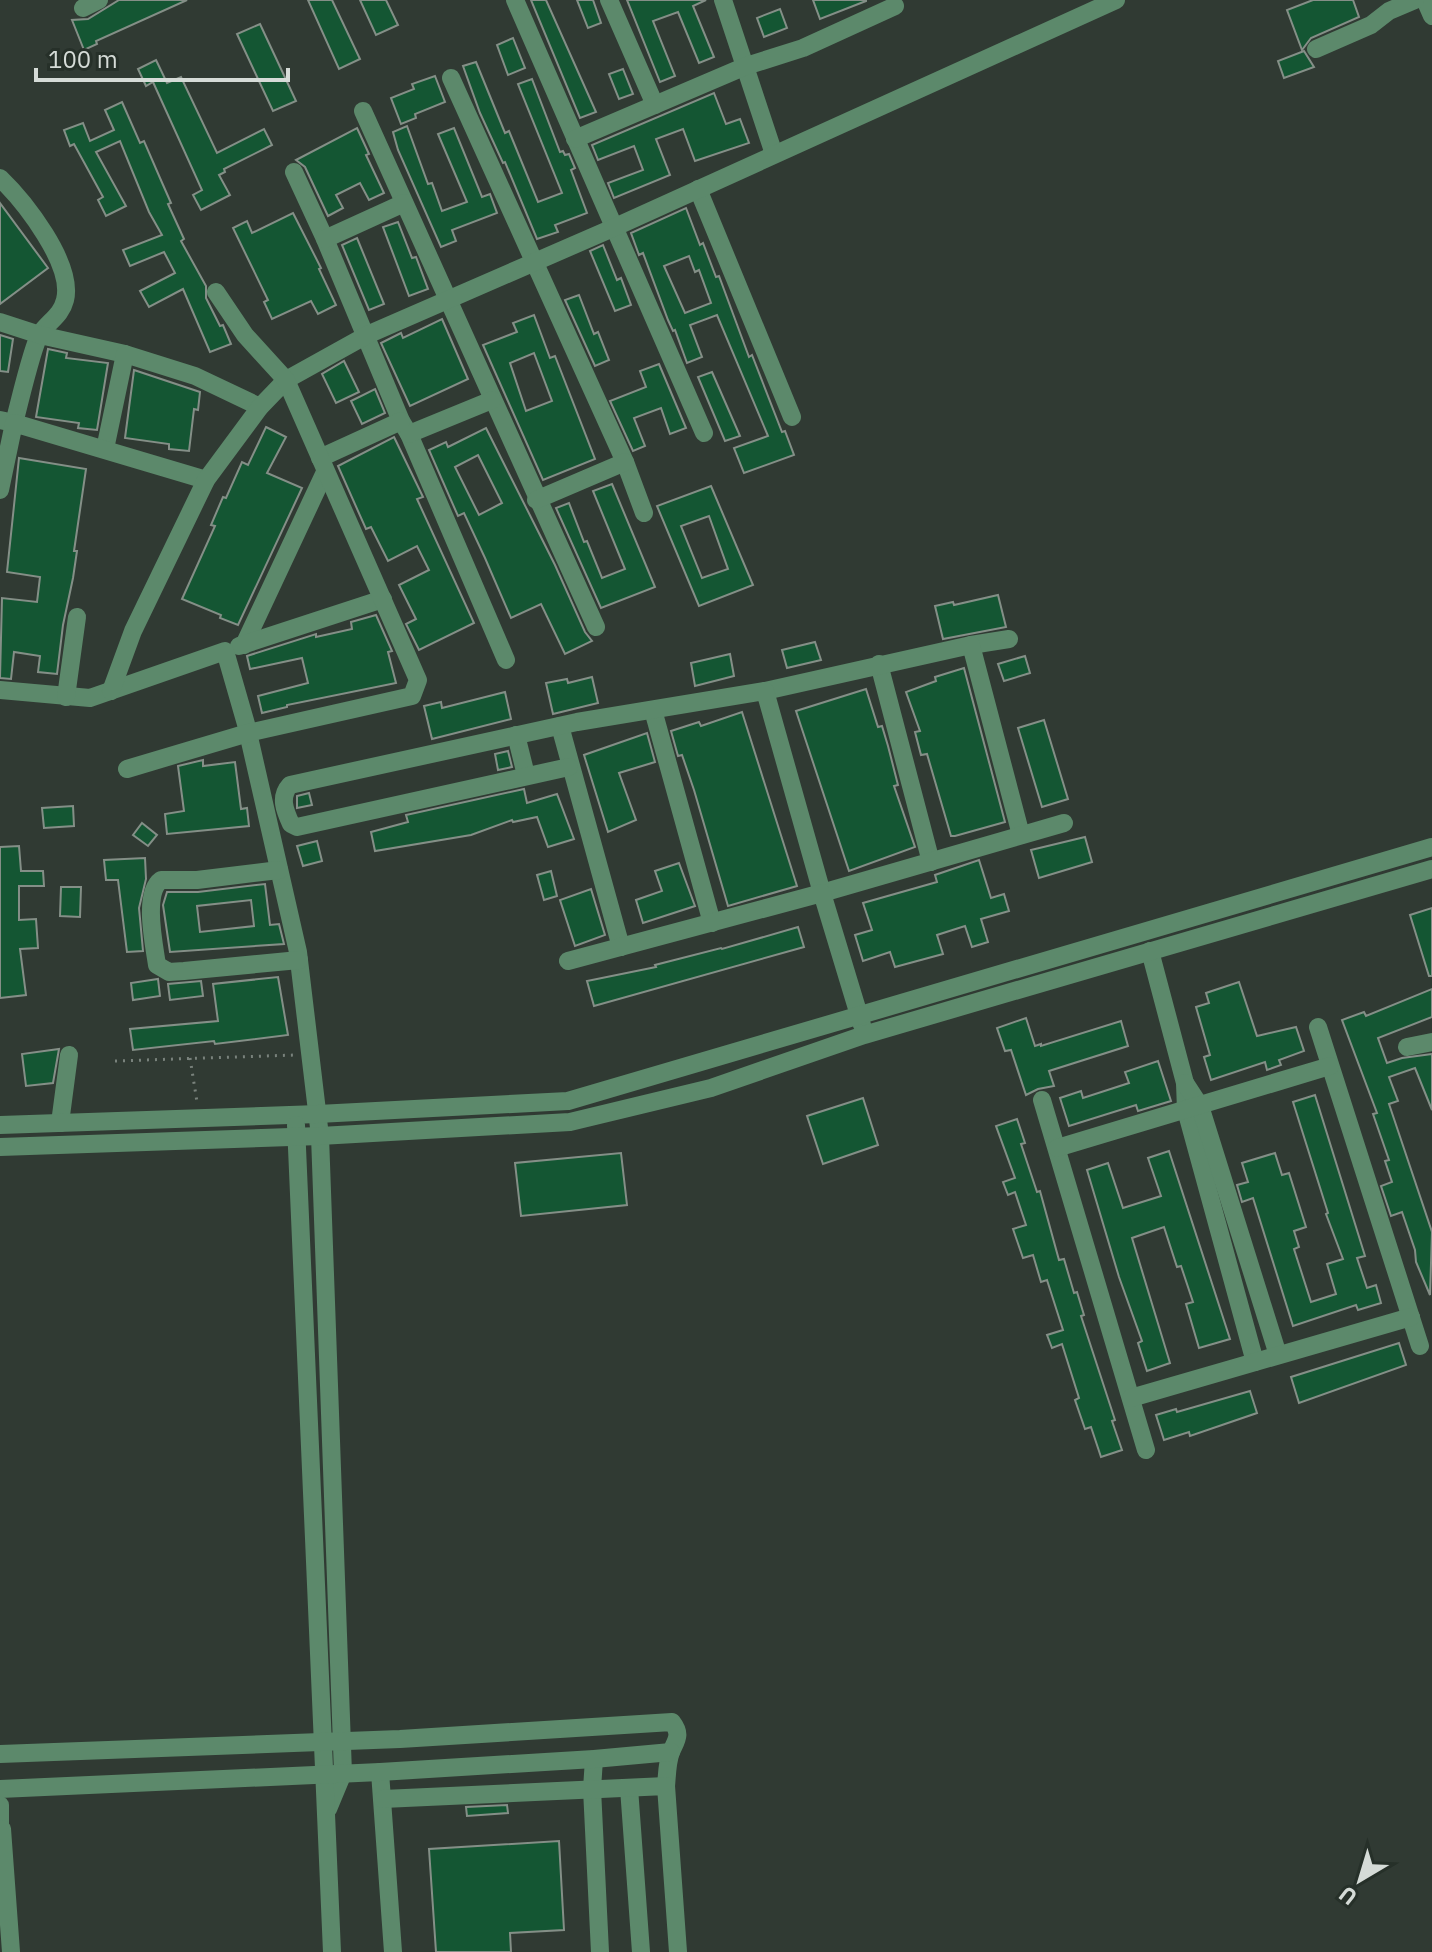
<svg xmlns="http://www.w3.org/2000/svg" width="1432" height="1952" font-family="'IBM Plex Sans',sans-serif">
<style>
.building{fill:#145633;stroke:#848f87;stroke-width:2;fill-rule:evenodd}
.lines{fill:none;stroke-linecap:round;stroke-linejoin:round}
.path{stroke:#79827c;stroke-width:3;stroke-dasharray:2 6;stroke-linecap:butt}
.minor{stroke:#5c896b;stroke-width:18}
</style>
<rect width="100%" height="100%" fill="#303a33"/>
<g class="building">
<path d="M119,0H187L96,41L97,44L84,50L72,20L88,19Z"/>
<path d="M308,0H332L360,59L339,69Z"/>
<path d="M360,0H386L398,25L376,35Z"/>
<path d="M531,0H546L596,112L580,118Z"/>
<path d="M577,0H593L601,23L588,28Z"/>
<path d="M627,0H706L693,6L714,57L699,63L678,12L653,21L675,76L660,82Z"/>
<path d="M813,0H866V1L820,19Z"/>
<path d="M1313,0H1353L1359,17L1311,38L1302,50L1287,10Z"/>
<path d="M780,9L787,28L764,37L757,18Z"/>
<path d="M260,24L296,101L273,111L237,34Z"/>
<path d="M513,38L525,68L508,75L497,45Z"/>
<path d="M1304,51L1314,67L1284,78L1278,61Z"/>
<path d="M156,60L167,83L181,77L217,153L264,129L272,145L224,169L225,172L219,175L230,195L201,210L193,195L202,190L153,82L146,86L138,69Z"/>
<path d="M476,62L505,133L509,131L538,202L562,193L518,84L532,79L560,152L563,151L565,155L569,154L575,168L571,170L587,213L555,225L558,232L537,239L505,162L503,163L480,113L463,66Z"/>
<path d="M623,69L633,94L619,99L609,74Z"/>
<path d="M435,76L445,102L415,114L416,118L401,124L391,98L414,89L412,84Z"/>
<path d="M714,93L726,124L740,119L749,143L695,161L683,129L656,139L670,175L614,198L608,183L643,170L634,146L598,160L592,145Z"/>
<path d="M122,102L140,143L144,141L160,178L171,203L168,204L184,239L181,241L206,286V298L220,326L223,325L231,344L210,352L183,289L149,307L140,291L175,273L164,252L130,266L123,250L162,235L149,212L120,141L96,152L126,206L106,216L98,200L103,197L74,144L70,146L64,130L83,123L90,141L114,130L105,110Z"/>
<path d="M407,126L428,184L432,183L442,211L467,202L438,134L454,128L482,197L490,194L497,213L452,230L456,241L441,247L398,150L393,132Z"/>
<path d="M357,128L369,154L366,155L384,193L369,200L360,183L336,195L343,208L328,216L305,167L296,160Z"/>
<path d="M0,203L48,268L0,304Z"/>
<path d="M686,208L700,245L703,243L716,277L719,276L749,357L752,355L782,432L785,431L794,455L744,473L734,448L768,436L717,315L690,325L702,357L687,363L675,330L673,331L668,320L643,253L639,255L631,233ZM689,256L695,272L699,270L711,303L685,313L664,266Z"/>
<path d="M293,213L321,268L319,269L336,305L318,314L311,301L272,319L264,302L268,300L233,228L247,221L252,233Z"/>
<path d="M398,222L412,258L416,257L428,289L409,296L383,227Z"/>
<path d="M357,238L384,304L369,310L342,245Z"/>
<path d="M603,245L617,280L621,278L631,305L615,311L590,251Z"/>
<path d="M579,295L594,334L598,332L609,360L595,366L565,300Z"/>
<path d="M534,315L550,358L555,356L595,459L543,480L483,345L517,332L513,323ZM534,353L552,401L526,411L510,363Z"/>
<path d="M442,319L468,379L410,406L381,343L401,333L403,338Z"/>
<path d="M0,335L13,339L8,372L0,371Z"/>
<path d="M48,349L67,353L66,358L108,363L97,430L78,428L79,423L36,417Z"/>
<path d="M344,361L359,392L336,403L322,374Z"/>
<path d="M659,364L686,428L670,434L661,408L634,418L645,446L633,451L610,401L646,387L640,371Z"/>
<path d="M134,370L200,392L198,410L194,409L189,451L169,449V444L125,438Z"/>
<path d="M712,372L740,436L725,441L698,377Z"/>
<path d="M375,389L385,413L362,424L351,401Z"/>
<path d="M266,427L286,437L267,473L302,488L238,625L220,618L221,615L182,599L215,526L211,525L223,497L226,498L242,462L248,465Z"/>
<path d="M486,428L555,565L585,632L592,641L565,654L541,604L511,618L485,558L464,513L458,516L429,450L446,442L448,447ZM478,455L502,503L479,515L455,467Z"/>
<path d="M394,437L423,497L417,499L474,623L419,650L406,624L416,619L399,585L429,570L417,546L388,561L371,527L366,529L338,466Z"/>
<path d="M19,458L86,469L74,551H77L73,578L63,625L57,674L38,672L40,656L14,652L11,679L0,678L2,598L37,602L40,577L7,572Z"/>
<path d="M612,484L655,587L601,608L556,508L569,503L584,542L587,541L602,578L625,569L593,491Z"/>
<path d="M711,486L753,585L699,606L657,506ZM709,516L728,569L702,578L681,526Z"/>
<path d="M998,595L1006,627L943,639L935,606L953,602L954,605Z"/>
<path d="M376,615L392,651L388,652L396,683L287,705V707L262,713L258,696L308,683L302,658L250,669L247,656L316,634V637L352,629L351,622Z"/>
<path d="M815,642L821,660L787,668L782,650Z"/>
<path d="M730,654L734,676L695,686L691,663Z"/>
<path d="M1025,656L1030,673L1004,681L998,664Z"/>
<path d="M964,668L1005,822L955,836H951L927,754L921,755L915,732L920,731L906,692L936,681L935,677Z"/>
<path d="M592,677L598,703L553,714L546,683L567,679L568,683Z"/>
<path d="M866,689L878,727L882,726L888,746L898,785L894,786L915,847L849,871L796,711Z"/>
<path d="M505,692L511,719L432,739L424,706L441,702L442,708Z"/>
<path d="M742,712L797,886L728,906L694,790L682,755L678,756L671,731L699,722L701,726Z"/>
<path d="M1044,720L1068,799L1042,807L1018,728Z"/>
<path d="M647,733L655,762L619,773L636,820L608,832L584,755Z"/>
<path d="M508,751L512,767L498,770L495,754Z"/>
<path d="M203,760V766L235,762L241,809L247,808L249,826L167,834L165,814L184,811L178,766Z"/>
<path d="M524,789L527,803L557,794L574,839L548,847L537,817L513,822L512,820L471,835L375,851L371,832L408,822L406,815Z"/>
<path d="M309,793L312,805L297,808V796Z"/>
<path d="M73,806L74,826L44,828L42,808Z"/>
<path d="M142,823L157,835L148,846L133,835Z"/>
<path d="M1085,837L1092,862L1039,878L1031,850Z"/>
<path d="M317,841L322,861L303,866L297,846Z"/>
<path d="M19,846L21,871H43L44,886H19V920L36,919L38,948L20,949L26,995L0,998V847Z"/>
<path d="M145,858L146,879L139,908L143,951L127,952L118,880H106L104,860Z"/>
<path d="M979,860L991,898L1004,894L1009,911L981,919L988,942L972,947L965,926L937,935L943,954L895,967L890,952L863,961L855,935L872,930L863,903L937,882L935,875Z"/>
<path d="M679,863L695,906L643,923L636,900L662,891L655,871Z"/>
<path d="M551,871L557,896L544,900L537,875Z"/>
<path d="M265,884L270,925L279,924L284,944L170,952L163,905L167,892H198ZM251,900L254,926L200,932L197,906Z"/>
<path d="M61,887H81L80,917L60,916Z"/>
<path d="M591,889L605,935L575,946L560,900Z"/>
<path d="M1432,908V976H1429L1410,915Z"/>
<path d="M798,927L804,947L594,1006L587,981L656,967L655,965L721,948L722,949Z"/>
<path d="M278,977L288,1035L215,1044L214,1041L133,1050L130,1029L218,1021L213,984Z"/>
<path d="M158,979L160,996L133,1000L131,983Z"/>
<path d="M201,981L203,996L170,1000L168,984Z"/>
<path d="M1239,982L1257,1036L1296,1027L1304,1051L1279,1060L1281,1065L1267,1070L1265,1062L1211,1080L1204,1057L1210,1055L1196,1007L1209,1003L1206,993Z"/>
<path d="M1432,989V1017L1378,1038L1387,1063L1402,1058L1432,1054V1110L1415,1068L1389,1077L1398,1101L1389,1104L1432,1232L1430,1295L1416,1262L1415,1250L1402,1212L1391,1216L1381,1186L1392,1182L1385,1161L1389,1160L1373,1114L1377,1113L1342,1020L1364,1012L1366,1016Z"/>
<path d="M1026,1018L1035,1046L1041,1044V1046L1121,1021L1128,1046L1049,1071L1054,1086L1038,1089L1026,1095L1011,1050L1005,1051L997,1028Z"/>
<path d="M59,1049L53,1083L26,1086L22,1054Z"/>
<path d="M1158,1061L1171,1101L1138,1111L1136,1105L1069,1126L1060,1098L1081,1091L1083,1098L1129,1083L1125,1072Z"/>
<path d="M1315,1095L1365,1256L1357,1258L1367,1288L1376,1285L1381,1303L1358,1310L1356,1305L1293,1326L1253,1198L1242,1202L1237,1185L1248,1182L1242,1163L1275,1153L1282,1175L1289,1173L1306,1227L1294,1231L1299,1247L1294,1249L1311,1302L1336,1294L1327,1264L1343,1259L1326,1214L1328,1213L1293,1102Z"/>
<path d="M863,1098L878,1145L823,1164L807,1116Z"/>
<path d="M1017,1119L1025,1143L1021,1144L1037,1192L1040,1191L1059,1260L1064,1259L1074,1293L1077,1292L1084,1315L1081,1316L1115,1420L1112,1421L1122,1450L1101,1457L1091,1427L1085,1429L1075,1400L1079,1398L1062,1344L1052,1348L1047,1335L1063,1330L1047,1280L1041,1282L1033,1255L1023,1258L1013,1229L1026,1225L1015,1192L1008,1195L1003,1182L1015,1178L996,1126Z"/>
<path d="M1169,1151L1230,1339L1199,1348L1186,1304L1193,1302L1181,1266L1177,1267L1164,1227L1132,1238L1170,1363L1147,1371L1138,1343L1142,1341L1119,1277L1087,1170L1108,1163L1123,1208L1161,1196L1148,1158Z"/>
<path d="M621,1153L627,1205L521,1216L515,1163Z"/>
<path d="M1399,1343L1406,1365L1299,1403L1291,1377Z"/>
<path d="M1250,1391L1257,1413L1190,1436L1189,1432L1164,1440L1156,1415L1176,1409L1177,1412Z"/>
<path d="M507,1805L508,1813L467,1816L466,1807Z"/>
<path d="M559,1841L564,1930L510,1933L511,1952H436L429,1849Z"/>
</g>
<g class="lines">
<g class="path">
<path d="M190,1058L197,1102"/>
<path d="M115,1061L295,1055"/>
</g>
<g class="minor">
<path d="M515,0L704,433"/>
<path d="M609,0L655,105"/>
<path d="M723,0L774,154"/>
<path d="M1425,0L1432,16"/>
<path d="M83,8L99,0"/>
<path d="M1316,49L1371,25L1389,11L1415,0"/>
<path d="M451,78L625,462L644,513"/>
<path d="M363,111L596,627"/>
<path d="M575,139L746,66L803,48L895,6"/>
<path d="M294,172L325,239L401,421L409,434L506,660"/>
<path d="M0,178C24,201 74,264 65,300C61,316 49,321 40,334C32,347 19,405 14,423L0,420"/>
<path d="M698,189L792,417"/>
<path d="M325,239L404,203"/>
<path d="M0,322L40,335L125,354"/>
<path d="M409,434L492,400"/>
<path d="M105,449L125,354L195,376L260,407"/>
<path d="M320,458L401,421"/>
<path d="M0,490L14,423L206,480"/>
<path d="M536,500L625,462"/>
<path d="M244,645L325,472"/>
<path d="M971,645L1009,639"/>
<path d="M239,646L383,599"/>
<path d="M879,664L931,862"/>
<path d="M0,690L90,698L225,651L246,724L298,952L320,1136L343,1773L328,1809"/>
<path d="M111,691L133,631L206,480L260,407L286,380L367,335L613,228L1116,0"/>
<path d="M765,691L971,645L1021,835"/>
<path d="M66,697L77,617"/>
<path d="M653,710L712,923"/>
<path d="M560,726L621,947"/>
<path d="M516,735L526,775"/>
<path d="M569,767L297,827L291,824C285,811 279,797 290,785L577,722L765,691L822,893L1064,823"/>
<path d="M127,769L248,733L412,696L418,680L286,380L245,335L216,292"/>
<path d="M279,870L197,880H161C143,893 154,944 157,965L169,972L184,971L299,960"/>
<path d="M1150,951L1185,1083L1186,1110L1255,1362"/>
<path d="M568,961L822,893L862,1025"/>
<path d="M1318,1027L1420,1346"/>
<path d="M1407,1047L1432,1042"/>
<path d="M1185,1083L1200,1106L1278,1355"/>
<path d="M1042,1100L1146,1450"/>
<path d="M60,1123L69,1055"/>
<path d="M0,1125L318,1114L568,1101L1432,847"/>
<path d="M296,1125L332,1952"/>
<path d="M0,1147L320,1136L570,1122L711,1088L864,1035L1432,869"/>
<path d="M1057,1148L1330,1066"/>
<path d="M1131,1398L1411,1317"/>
<path d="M0,1754L400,1739L672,1722C682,1735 676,1740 671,1752C667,1762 667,1776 666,1786"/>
<path d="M594,1759L592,1789L600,1952"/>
<path d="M380,1772L393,1952"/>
<path d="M629,1788L641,1952"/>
<path d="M0,1789L380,1772L594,1759L671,1752"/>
<path d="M383,1799L666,1786L678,1952"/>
<path d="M0,1805V1830"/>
<path d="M2,1829L11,1952"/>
</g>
</g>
<g transform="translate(1360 1880) rotate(218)" stroke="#263029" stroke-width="6" paint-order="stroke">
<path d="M0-6L14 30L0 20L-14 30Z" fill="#d5dbd7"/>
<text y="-12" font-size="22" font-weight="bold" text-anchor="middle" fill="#d5dbd7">U</text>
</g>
<path d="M36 68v12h252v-12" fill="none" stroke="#d5dbd7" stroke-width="4"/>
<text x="48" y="68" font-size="24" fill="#d5dbd7" stroke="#263029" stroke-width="6" paint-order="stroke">100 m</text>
</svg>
